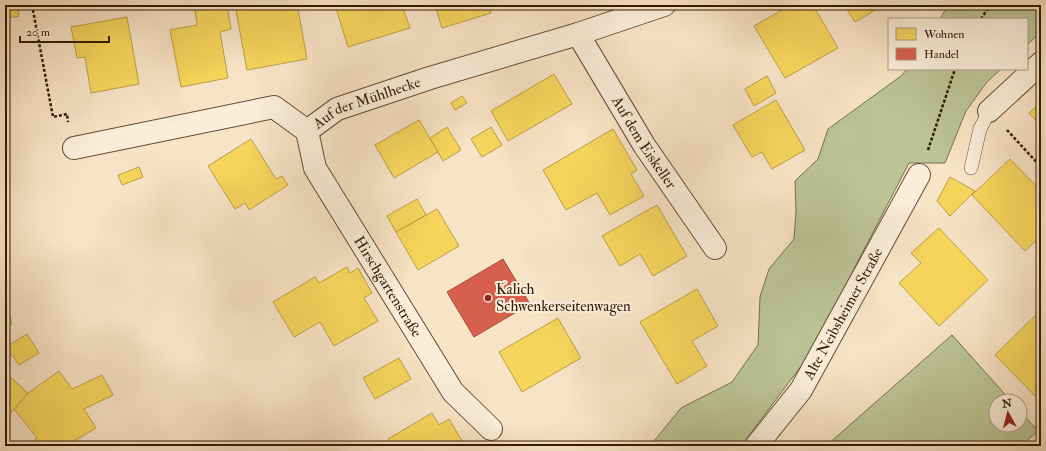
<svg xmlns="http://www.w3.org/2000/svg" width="1046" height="451" font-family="'IM FELL Double Pica',serif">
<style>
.green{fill:#bbc496;stroke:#786f4c}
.homes{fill:#f6d55c;stroke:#bc9d41}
.shops{fill:#d6604d;stroke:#a54b36}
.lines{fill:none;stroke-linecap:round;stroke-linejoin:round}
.service-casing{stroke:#654c33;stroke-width:14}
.minor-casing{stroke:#654c33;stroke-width:24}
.path{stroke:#341a02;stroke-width:2.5;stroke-dasharray:3 2;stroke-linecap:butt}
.service{stroke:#faedd9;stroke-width:13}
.minor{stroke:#faedd9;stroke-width:22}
.poi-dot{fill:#8f2418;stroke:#faedd9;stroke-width:1.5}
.labels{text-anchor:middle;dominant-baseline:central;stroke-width:4;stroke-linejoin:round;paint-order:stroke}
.street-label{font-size:15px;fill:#341a02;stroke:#faedd9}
.poi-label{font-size:15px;fill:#341a02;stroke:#faedd9;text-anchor:start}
</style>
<rect width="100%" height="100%" fill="#f7e3c5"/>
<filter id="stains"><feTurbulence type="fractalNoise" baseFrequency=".005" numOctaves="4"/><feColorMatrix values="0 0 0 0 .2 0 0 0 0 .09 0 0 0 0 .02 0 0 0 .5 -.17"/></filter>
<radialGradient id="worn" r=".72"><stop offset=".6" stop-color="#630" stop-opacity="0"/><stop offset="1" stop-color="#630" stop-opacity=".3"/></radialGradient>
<g class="green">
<path d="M948,5H1041V32L1027,45V19H940Z"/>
<path d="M907,69H1001L987,82L966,111L945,163H909L855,267L820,341L741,446H650L681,408L732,382L758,345L760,297L769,269L794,239L796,211L795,181L818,159L828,129L901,76Z"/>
<path d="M952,335L1011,401H996V425H1020V411L1038,431L1021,446H826Z"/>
</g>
<g class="homes">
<path d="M7,5H17L19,16L9,18Z"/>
<path d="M194,5H227L231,29L220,32L228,78L181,87L170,30L197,25Z"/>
<path d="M235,5H317V6L298,9L307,59L247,70Z"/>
<path d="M335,5H402L410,28L348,47Z"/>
<path d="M435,5H489L491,13L442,28Z"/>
<path d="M791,5H813L838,48L785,78L754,26Z"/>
<path d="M844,5H884L855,22Z"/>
<path d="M127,17L139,84L91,93L85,57L77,58L71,27Z"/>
<path d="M554,74L572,104L508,141L491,111Z"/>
<path d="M767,76L776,93L754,106L745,89Z"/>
<path d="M462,96L467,103L455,110L451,103Z"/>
<path d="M776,100L805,150L772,169L762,152L752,157L733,125Z"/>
<path d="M1041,102V126L1029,113Z"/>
<path d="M419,120L438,152L394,178L375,145Z"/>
<path d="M447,127L461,150L443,161L430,138Z"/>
<path d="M491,127L502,145L482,157L471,139Z"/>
<path d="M613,129L637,170L631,174L644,196L610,215L597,193L566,210L543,170Z"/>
<path d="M251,139L276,179L282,176L288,185L249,210L245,203L235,209L208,166Z"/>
<path d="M1010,159L1041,191V236L1025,251L972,195Z"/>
<path d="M139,167L143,177L122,185L118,175Z"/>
<path d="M950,177L975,191L950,216L937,201Z"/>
<path d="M417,199L426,215L396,232L387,216Z"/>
<path d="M657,205L687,256L653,276L640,254L620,266L602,236Z"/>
<path d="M437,209L459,246L418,270L396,232Z"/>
<path d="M939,228L988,280L939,326L899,283L921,263L911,253Z"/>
<path d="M347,267L350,273L358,268L372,293L364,298L378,321L334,346L320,322L294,337L273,302L315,277L319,283Z"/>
<path d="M697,289L718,326L692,341L707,366L677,384L640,322Z"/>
<path d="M5,298L12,324L5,326Z"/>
<path d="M1037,314L1041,318V391L1035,396L995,355Z"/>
<path d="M558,318L581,358L522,392L499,352Z"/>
<path d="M27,334L39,353L19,365L6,347Z"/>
<path d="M399,358L411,379L375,399L363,378Z"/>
<path d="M59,371L72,389L102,375L113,395L84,409L96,428L66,446H27L37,438L14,409L28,393Z"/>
<path d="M5,372L28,393L5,420Z"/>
<path d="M432,413L439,425L449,419L465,446H392L388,439Z"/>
</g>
<path class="shops" d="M503,259L530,304L474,337L447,292Z"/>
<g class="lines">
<defs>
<path id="service" d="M971,168L980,129L989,111"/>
<g id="minor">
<path id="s1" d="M578,34L644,145L715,248"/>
<path d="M989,111L1041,63"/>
<path id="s2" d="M307,131L337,109L430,78L578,34L664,5"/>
<path id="s3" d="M307,131L315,168L453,392L491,429"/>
<path d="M74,148L274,107L307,131"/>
<path id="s4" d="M756,446L801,390L919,175"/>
</g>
</defs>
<use href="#service" class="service-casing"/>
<use href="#minor" class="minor-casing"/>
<g class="path">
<path d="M32,5L53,117L67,114L68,122"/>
<path d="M981,19L990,5"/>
<path d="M1007,130L1041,167"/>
<path d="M928,150L955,69"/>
</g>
<use href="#service" class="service"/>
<use href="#minor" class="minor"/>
</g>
<circle class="poi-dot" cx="488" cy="298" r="4"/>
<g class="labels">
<g class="street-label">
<text stroke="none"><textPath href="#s2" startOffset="67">Auf der Mühlhecke</textPath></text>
<text stroke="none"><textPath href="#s1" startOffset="127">Auf dem Eiskeller</textPath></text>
<text stroke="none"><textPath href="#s3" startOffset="177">Hirschgartenstraße</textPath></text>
<text stroke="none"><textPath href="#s4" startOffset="159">Alte Neibsheimer Straße</textPath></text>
</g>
<g class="poi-label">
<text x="496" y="289">Kalich<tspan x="496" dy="17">Schwenkerseitenwagen</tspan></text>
</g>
</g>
<rect width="1046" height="451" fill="none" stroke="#f7e3c5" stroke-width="20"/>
<rect x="6" y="6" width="1034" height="439" fill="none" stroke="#341a02" stroke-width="2"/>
<rect x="10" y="10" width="1026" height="431" fill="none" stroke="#341a02"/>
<rect x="888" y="18" width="140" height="52" fill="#faedd9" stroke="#ab9983"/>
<rect x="896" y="28" width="20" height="12" fill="#f6d55c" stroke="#ab9983"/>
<text x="924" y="38" font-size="12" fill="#341a02">Wohnen</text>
<rect x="896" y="48" width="20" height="12" fill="#d6604d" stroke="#ab9983"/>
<text x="924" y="58" font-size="12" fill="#341a02">Handel</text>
<g transform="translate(1008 413) rotate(353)"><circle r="19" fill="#faedd9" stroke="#ab9983"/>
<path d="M0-3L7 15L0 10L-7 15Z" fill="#8f2418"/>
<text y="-6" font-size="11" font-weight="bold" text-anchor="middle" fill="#341a02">N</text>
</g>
<path d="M20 36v6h89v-6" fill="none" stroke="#341a02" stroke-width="2"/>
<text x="26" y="36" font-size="12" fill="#341a02" stroke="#faedd9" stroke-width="3" paint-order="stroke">20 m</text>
<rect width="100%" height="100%" filter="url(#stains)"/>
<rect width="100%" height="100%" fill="url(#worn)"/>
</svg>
